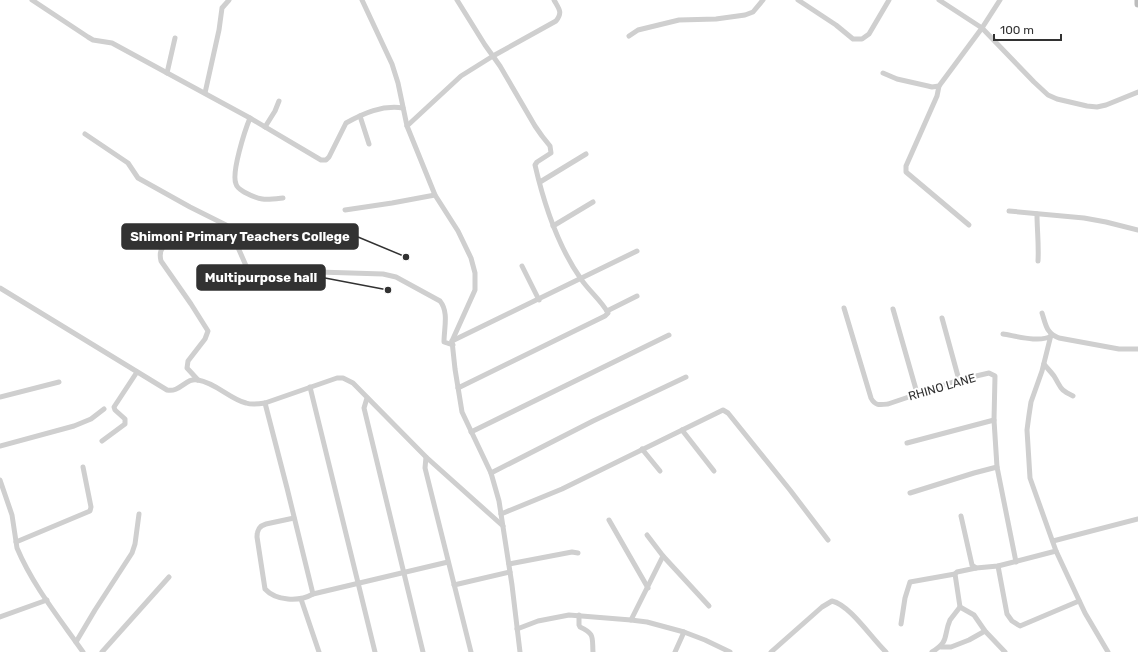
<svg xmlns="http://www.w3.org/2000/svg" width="1138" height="652" font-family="Rubik,sans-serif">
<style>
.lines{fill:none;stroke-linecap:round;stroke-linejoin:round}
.street{stroke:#cfcfcf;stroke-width:5}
.secondary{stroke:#bcbcbc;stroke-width:7}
.labels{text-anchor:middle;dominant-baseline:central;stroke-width:4;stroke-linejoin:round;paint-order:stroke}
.street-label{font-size:12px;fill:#323232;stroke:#fff}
.leader{fill:none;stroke:#323232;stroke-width:1.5}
.callout-dot{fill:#323232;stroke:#fff;stroke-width:1.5}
.callout{fill:#323232;stroke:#323232;stroke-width:1.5}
.callout-label{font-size:13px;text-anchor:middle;font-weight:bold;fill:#fff}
</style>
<rect width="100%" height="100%" fill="#fff"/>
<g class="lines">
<g class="street">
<path d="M32,0L88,37L93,40L112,43L250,118L321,160H326L329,157L346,123C364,113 382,105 403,108"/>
<path d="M362,0L392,64L398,83L407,126L435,195L458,231L471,258L475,273V290L452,341L455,369L462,412L491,473L499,501L512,585L520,652"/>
<path d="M457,0L485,45L500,66L535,126L542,136L550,146L551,153L537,162L535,165C544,204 557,245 581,279C588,290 602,301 608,313L605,316L458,388"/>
<path d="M798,0L836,25L853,39H862L869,34L889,0"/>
<path d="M939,0L982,28L1034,82L1048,95L1057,99L1087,106L1097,107L1106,105L1138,92"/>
<path d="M629,36L638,30L679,20L716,19L745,15L753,12L763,0"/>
<path d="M167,73L175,38"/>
<path d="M883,73L897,79L928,86L932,87L939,86L982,28L1000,0"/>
<path d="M939,86L937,96L906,166V172L969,225"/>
<path d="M205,93L219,30L222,8L229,0"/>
<path d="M360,116L369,144"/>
<path d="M250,118C245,130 231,173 236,184C237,188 241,190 244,192C261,201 265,200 283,198"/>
<path d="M407,126L461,76L493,56L556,21C563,12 559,9 554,0"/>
<path d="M265,127L275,111L279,101"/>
<path d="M85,134L128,163L138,178L190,207L226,225L229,227L247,268L251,270L383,274L396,277L440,301C449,312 444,328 444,342L453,345"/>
<path d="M540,182L586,154"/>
<path d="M345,210L392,203L435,195"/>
<path d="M1009,211L1084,218L1106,222L1138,230"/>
<path d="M1037,214C1037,230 1039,245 1038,261"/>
<path d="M553,226L593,202"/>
<path d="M181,236C169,243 157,245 161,261L191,304L208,331L205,339L188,361L187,368L198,380"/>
<path d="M522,266L539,300"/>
<path d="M0,288L167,390C180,393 186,377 198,380C216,383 230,399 246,403C252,405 259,404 265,403L337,378H343L353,383L426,457L503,526"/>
<path d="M844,308L871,398C875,406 880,405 888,404L959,380L989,373L995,376L994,420L997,467L1016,562"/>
<path d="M893,309L917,393"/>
<path d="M607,311L637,296"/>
<path d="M1042,313C1046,325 1046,333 1059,338L1119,349H1138"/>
<path d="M942,318L959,380"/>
<path d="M1003,334C1016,336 1040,343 1051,336"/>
<path d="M1051,335L1042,371L1031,402L1029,415L1027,430L1030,478L1056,551L1085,613L1108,652"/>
<path d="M452,341L637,251"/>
<path d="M1044,364C1047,368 1051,372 1054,376C1062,389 1059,389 1073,396"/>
<path d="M310,387L375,652"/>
<path d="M0,397L59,382"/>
<path d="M367,398L364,408L423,652"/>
<path d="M265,403L287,488L313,594"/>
<path d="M682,430L714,471"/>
<path d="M471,432L669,335"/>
<path d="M102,441L125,424V419L115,410L114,407L137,372"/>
<path d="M907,443L994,420"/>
<path d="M0,446L74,426L91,419L104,409"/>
<path d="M642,449L660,471"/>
<path d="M426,457L425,468L471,652"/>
<path d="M491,473L593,421L686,377"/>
<path d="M0,480L12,515L17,548C33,586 60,619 83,652"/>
<path d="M910,493L974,473L997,467"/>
<path d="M501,514L562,489L723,410L728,413L790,490L828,540"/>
<path d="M961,516L972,565L976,568L998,566L1056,551"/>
<path d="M294,518L266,524C259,526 257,530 257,537L265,589C276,601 299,602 313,594L448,562"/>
<path d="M609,520L648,588"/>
<path d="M1053,541L1138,519"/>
<path d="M16,542L90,511L91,507L83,467"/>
<path d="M663,556L709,606"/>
<path d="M509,564L572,552L578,553"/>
<path d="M998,566L1007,614L1012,621L1020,626L1079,601"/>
<path d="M454,585L510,572"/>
<path d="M301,599L319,652"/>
<path d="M960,607L974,615L985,631L1005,652"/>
<path d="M579,615V625L580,627C595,634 592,637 593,652"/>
<path d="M0,617L47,600"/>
<path d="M631,620L663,556L647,535"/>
<path d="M901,624L905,598L910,582L955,574"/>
<path d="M517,629L538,621L569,615L631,620L647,622L684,632L705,640L730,652"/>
<path d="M76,642L95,610L132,553L135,544L139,514"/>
<path d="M941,647H951L969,640L985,631"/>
<path d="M102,652L169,577"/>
<path d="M675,652L684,632"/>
<path d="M771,652L822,607L832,601C850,605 872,639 886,652"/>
<path d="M932,652C950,641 943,636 950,620C953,616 957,611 960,607L955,574L957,572L976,568"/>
</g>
<path class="secondary" d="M1138,0V4"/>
</g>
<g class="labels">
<g class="street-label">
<text transform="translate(942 387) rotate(-16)">RHINO LANE</text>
</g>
</g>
<path class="leader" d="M406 257L358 237M388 290L325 278"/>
<g class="callout-dot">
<circle cx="406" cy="257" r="4"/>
<circle cx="388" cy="290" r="4"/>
</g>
<g class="callout">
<rect x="122" y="224" width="236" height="25" rx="4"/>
<rect x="197" y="265" width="128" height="25" rx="4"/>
</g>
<g class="callout-label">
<text x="240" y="241">Shimoni Primary Teachers College</text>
<text x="261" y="282">Multipurpose hall</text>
</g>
<path d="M994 34v6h67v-6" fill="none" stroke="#323232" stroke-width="2"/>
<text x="1000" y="34" font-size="12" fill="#323232" stroke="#ffffff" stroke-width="3" paint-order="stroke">100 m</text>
</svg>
